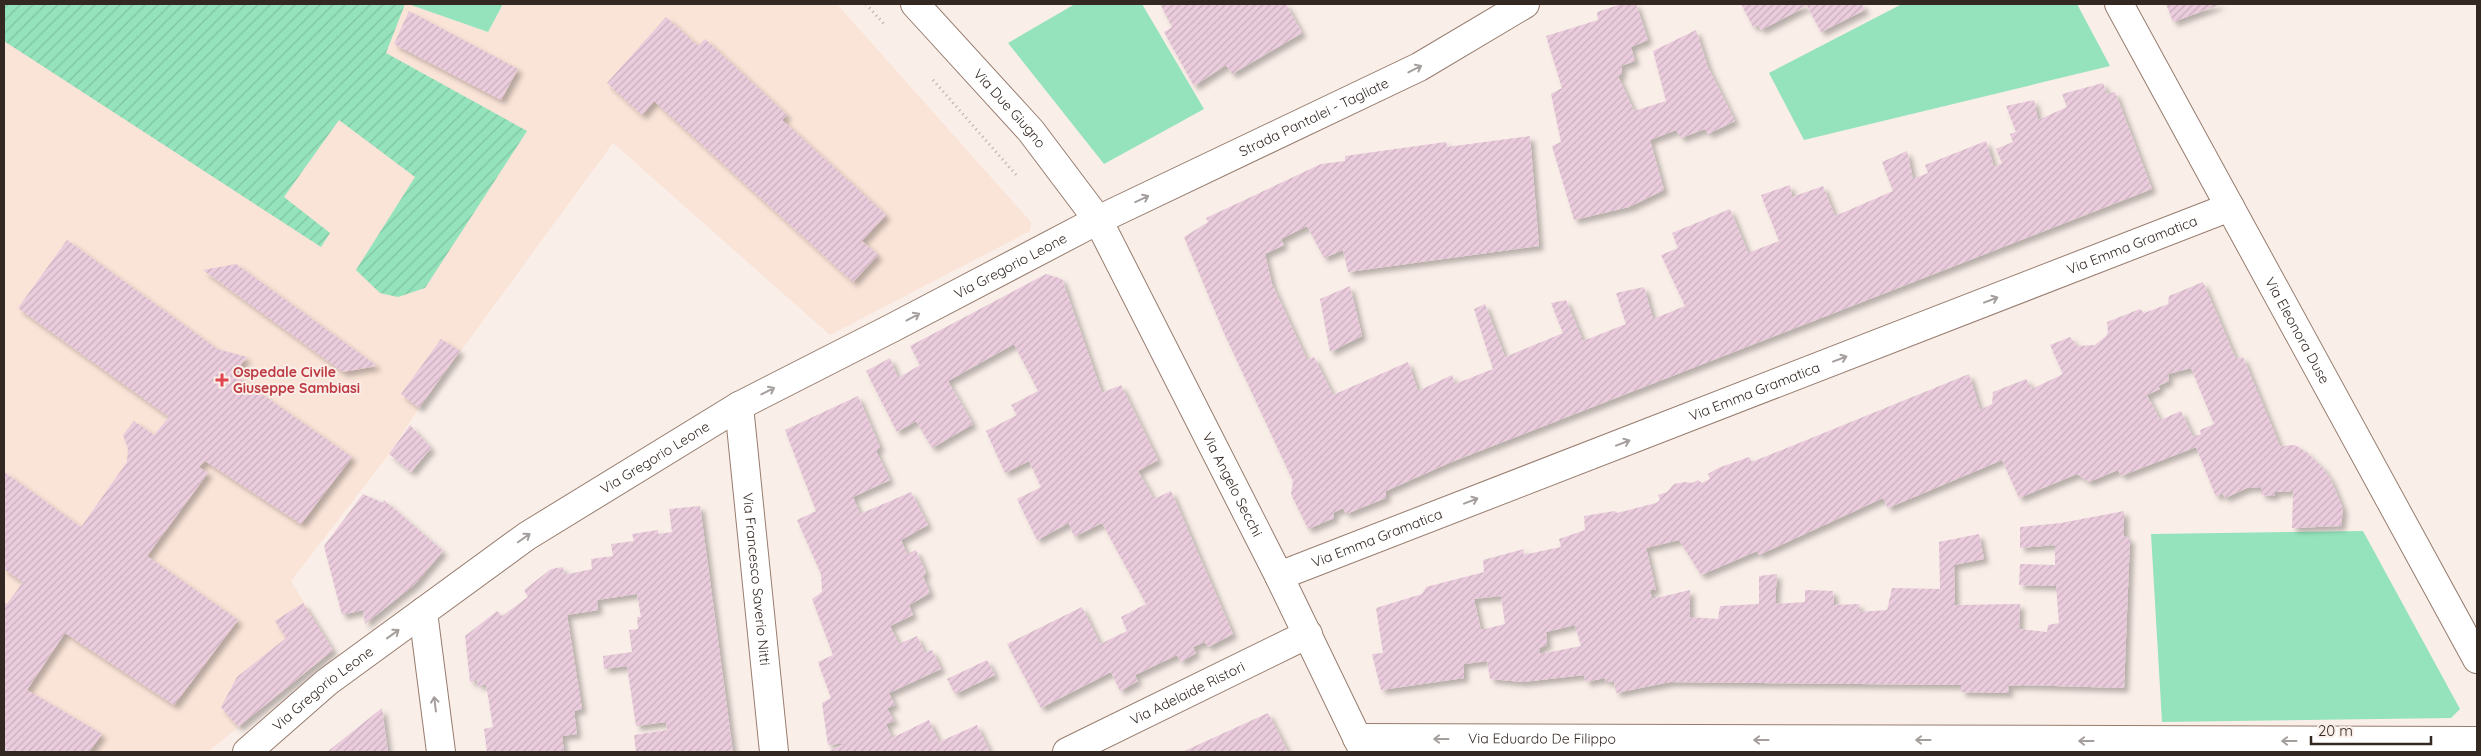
<svg xmlns="http://www.w3.org/2000/svg" width="2481" height="756" font-family="Quicksand,sans-serif">
<style>
.built{fill:#fae3d7}
.grass{fill:#94e3bc}
.garden{fill:url(#garden-furrows)}
.building{fill:url(#building-hatch);fill-rule:evenodd;filter:url(#shadow)}
.lines{fill:none;stroke-linecap:round;stroke-linejoin:round}
.street-casing{stroke:#977c6e;stroke-width:30}
.secondary-casing{stroke:#977c6e;stroke-width:30}
.path{stroke:#b9ada7;stroke-width:3;stroke-dasharray:1 4;stroke-linecap:butt}
.street{stroke:#fff;stroke-width:28}
.secondary{stroke:#fff;stroke-width:28}
.oneway{stroke:#a49e9c}
.health-dot{fill:#e0444e;stroke:#faeee8;stroke-width:2}
.labels{text-anchor:middle;dominant-baseline:central;stroke-width:4;stroke-linejoin:round;paint-order:stroke}
.street-label{font-size:14px;fill:#342822;stroke:#faeee8}
.health-label{font-size:14px;font-weight:bold;fill:#be3a42;stroke:#faeee8;text-anchor:start}
</style>
<defs>
<pattern id="garden-furrows" width="10" height="10" patternUnits="userSpaceOnUse" patternTransform="scale(1.25)"><rect width="10" height="10" fill="#94e3bc"/><path d="M-1 1l2-2M0 10L10 0M9 11l2-2" fill="none" stroke="#80c3a1"/></pattern>
<pattern id="building-hatch" width="6" height="6" patternUnits="userSpaceOnUse" patternTransform="scale(1.25)"><rect width="6" height="6" fill="#eaccdd"/><path d="M-1 1l2-2M0 6l6-6M5 7l2-2" fill="none" stroke="#c9afbd"/></pattern>
<filter id="shadow"><feDropShadow dx="4.5" dy="4.5" stdDeviation="2.5" flood-color="#0004"/></filter>
</defs>
<rect width="100%" height="100%" fill="#faeee8"/>
<path class="built" d="M4,4H408L487,32L504,4H837L1031,222L1030,231L830,335L613,143L419,408L389,454L291,581L333,650L208,752H4Z"/>
<g class="grass">
<path d="M408,4H503L488,32Z"/>
<path d="M1075,4H1142L1204,109L1104,164L1008,43Z"/>
<path d="M1902,4H2077L2110,66L1804,140L1769,73Z"/>
<path d="M2363,531L2460,709L2451,718L2162,722L2151,534Z"/>
</g>
<path class="garden" d="M4,4H405L386,53L527,131L425,288L398,297L380,293L356,270L415,177L339,120L284,197L330,233L321,247L4,41Z"/>
<g class="building">
<path d="M1160,4H1286L1302,33L1232,74L1226,65L1194,86L1164,32L1172,27Z"/>
<path d="M1622,4H1636L1648,40L1631,47L1635,61L1621,66L1622,74L1618,76L1634,111L1666,101L1653,51L1696,30L1708,67L1735,121L1708,134L1705,129L1681,138L1676,130L1650,140L1664,190L1629,207L1574,220L1552,146L1561,142L1551,94L1562,88L1546,36L1598,20L1597,12Z"/>
<path d="M1741,4H1862L1865,10L1821,32L1807,6L1761,30L1758,25L1753,27Z"/>
<path d="M2166,4H2222L2173,22Z"/>
<path d="M409,11L518,69L501,100L394,44Z"/>
<path d="M666,17L698,46L705,39L787,115L782,120L886,215L862,241L878,255L853,282L654,101L642,115L607,83Z"/>
<path d="M2103,83L2107,94L2115,92L2152,189L1449,463L1386,491V498L1346,514L1343,508L1333,513L1334,518L1308,529L1291,494L1293,481L1224,333L1184,237L1208,222L1206,218L1321,164L1345,161V156L1446,142L1447,147L1530,136L1539,246L1348,272L1343,250L1324,258L1307,226L1281,239L1284,245L1265,254L1272,284L1307,360L1314,357L1333,395L1408,362L1418,391L1452,375L1455,384L1493,369L1474,309L1485,304L1505,357L1563,333L1551,303L1566,300L1583,341L1626,324L1616,293L1644,287L1653,319L1685,306L1661,255L1678,248L1672,233L1730,209L1748,253L1779,241L1761,195L1790,185L1792,197L1823,186L1835,216L1893,191L1882,162L1907,151L1913,179L1928,173L1925,165L1986,141L1994,167L2002,163L1996,149L2013,142L2010,134L2016,132L2006,106L2034,100L2038,120L2067,107L2062,94Z"/>
<path d="M67,240L217,349L247,357L233,374L352,457L301,524L205,461L199,467L208,473L147,556L238,620L174,705L65,633L27,690L102,734L89,752H4V603L7,604L23,582L4,569V472L81,527L127,462L128,448L123,435L134,421L154,435L169,417L18,308Z"/>
<path d="M236,264L377,366L343,372L203,270Z"/>
<path d="M1046,274L1062,279L1102,393L1121,385L1158,460L1138,471L1154,499L1171,491L1233,634L1208,647L1205,642L1193,647L1196,653L1181,662L1177,655L1135,675L1138,681L1120,691L1111,672L1041,708L1007,644L1082,607L1100,644L1127,631L1121,617L1146,604L1102,523L1074,537L1069,523L1037,540L1017,499L1041,487L1029,461L1005,473L986,431L1017,415L1011,405L1038,391L1014,344L948,381L973,424L932,448L916,421L897,432L866,371L890,358L898,378L920,365L910,346Z"/>
<path d="M2203,282L2236,359L2243,357L2280,446L2295,445L2306,452L2323,468L2331,480L2343,509L2341,526L2292,528L2293,491L2275,492L2274,496L2261,495V487L2247,488L2225,498L2222,493L2216,497L2196,447L2121,476L2118,470L2089,482L2077,474L2019,498L2002,460L1888,508L1883,498L1759,555L1757,551L1701,575L1679,540L1646,548L1656,590H1650L1652,599L1690,590V617L1718,619L1720,606L1759,604V576L1777,574L1775,604L1805,602V590L1833,591L1834,605L1859,604L1860,612L1887,610L1892,588L1940,589L1939,542L1979,534L1984,559L1954,565L1955,605L2020,604L2019,629L2047,632L2048,625L2059,623L2056,586L2019,585L2020,564L2055,565V545L2020,548V527L2061,523L2124,511V536L2130,539L2124,688L2022,685L2008,686L2009,693L1961,692V685L1670,682L1616,693L1614,681L1606,682L1605,678L1586,682L1584,675L1523,682L1490,679L1487,661L1464,664V678L1381,690L1372,654L1383,653L1376,608L1422,594L1426,587L1484,572L1483,560L1524,549L1523,555L1561,547L1559,539L1585,530L1584,516L1615,511L1617,513L1656,503L1660,500L1658,495L1667,492L1674,484L1685,482L1692,483L1698,480L1702,483L1710,479L1708,474L1718,468L1749,457L1752,462L1969,374L1980,410L1992,404L1993,392L2026,379L2032,389L2063,374L2050,345L2070,337L2077,346L2095,345L2106,336L2108,332L2107,322L2140,309L2144,313L2168,304L2169,296ZM2191,368L2214,424L2200,430L2201,434L2193,437L2181,411L2160,420L2147,395L2160,389L2158,386L2169,381L2168,374ZM1501,596L1505,624L1481,630L1474,599ZM1575,625L1581,646L1540,654L1539,648L1547,645L1546,632Z"/>
<path d="M1350,286L1362,336L1330,352L1320,299Z"/>
<path d="M441,339L460,351L419,408L401,394Z"/>
<path d="M858,396L880,447L876,451L890,480L853,497L860,514L911,492L928,525L901,540L907,554L916,550L926,573L923,576L930,593L909,605L913,615L890,626L899,644L917,636L925,653L932,650L941,669L889,693L895,705L887,708L894,721L886,724L892,738L929,720L939,742L977,725L990,752H828L845,743L828,745L822,703L831,698L818,662L833,655L812,599L822,592L821,574L797,520L816,511L785,430Z"/>
<path d="M410,425L431,448L411,472L389,454Z"/>
<path d="M363,494L383,503L384,500L443,551L415,584L365,624L363,610L342,615L324,546Z"/>
<path d="M700,506L733,752H636L634,735L667,730L666,722L636,726L627,666L604,669L603,656L632,652L629,630L638,629L637,617H641L637,594L597,600L598,610L567,615L582,709L574,711L577,734L562,736L564,752H487L484,729L493,727L486,684L478,686L477,680L470,682L465,636L497,611L502,616L528,597L524,590L551,569L563,567L564,575L592,569L591,559L613,556L611,544L634,541L632,534L658,530V534L672,532L669,509Z"/>
<path d="M303,603L333,650L238,727L221,707L237,677L286,638L275,621Z"/>
<path d="M987,660L995,675L955,694L947,679Z"/>
<path d="M382,708L388,752H327Z"/>
<path d="M1268,713L1288,752H1182Z"/>
</g>
<g class="lines">
<defs>
<g id="street">
<path id="s1" d="M2119,4L2477,659"/>
<path id="s2" d="M739,406L774,752"/>
<path id="s3" d="M1279,576L2230,207"/>
<path d="M423,612L441,752"/>
<path id="s4" d="M1357,738L2477,741"/>
<path id="s5" d="M247,752L327,682L527,536L739,406L892,328L1098,220L1419,67L1525,4"/>
<path id="s6" d="M1067,752L1308,634"/>
</g>
<g id="secondary">
<path id="s7" d="M915,4L1031,131L1098,220L1279,576L1364,752"/>
</g>
</defs>
<use href="#street" class="street-casing"/>
<use href="#secondary" class="secondary-casing"/>
<g class="path">
<path d="M866,4L884,24"/>
<path d="M933,80L1018,177"/>
</g>
<use href="#street" class="street"/>
<use href="#secondary" class="secondary"/>
</g>
<defs><path id="oneway-shaft" d="M-6 0H5M1.5-3L5.5 0L1.5 3" fill="none" stroke-width="1.6" stroke-linecap="round" stroke-linejoin="round" transform="scale(1.25)"/></defs>
<g class="oneway">
<use href="#oneway-shaft" transform="translate(1415 69) rotate(-27)"/>
<use href="#oneway-shaft" transform="translate(1142 199) rotate(-25)"/>
<use href="#oneway-shaft" transform="translate(1991 300) rotate(-21)"/>
<use href="#oneway-shaft" transform="translate(913 317) rotate(-28)"/>
<use href="#oneway-shaft" transform="translate(1840 359) rotate(-21)"/>
<use href="#oneway-shaft" transform="translate(768 391) rotate(-27)"/>
<use href="#oneway-shaft" transform="translate(1623 443) rotate(-21)"/>
<use href="#oneway-shaft" transform="translate(1471 501) rotate(-21)"/>
<use href="#oneway-shaft" transform="translate(524 538) rotate(-35)"/>
<use href="#oneway-shaft" transform="translate(393 634) rotate(-36)"/>
<use href="#oneway-shaft" transform="translate(435 704) rotate(-97)"/>
<use href="#oneway-shaft" transform="translate(1441 739) rotate(-180)"/>
<use href="#oneway-shaft" transform="translate(1761 740) rotate(-180)"/>
<use href="#oneway-shaft" transform="translate(1923 740) rotate(-180)"/>
<use href="#oneway-shaft" transform="translate(2086 741) rotate(-180)"/>
<use href="#oneway-shaft" transform="translate(2289 741) rotate(-180)"/>
</g>
<path class="health-dot" d="M219.5 372.5h5v5h5v5h-5v5h-5v-5h-5v-5h5z"/>
<g class="labels">
<g class="street-label">
<text stroke="none"><textPath href="#s7" startOffset="141">Via Due Giugno</textPath></text>
<text stroke="none"><textPath href="#s5" startOffset="1246">Strada Pantalei - Tagliate</textPath></text>
<text stroke="none"><textPath href="#s3" startOffset="915">Via Emma Gramatica</textPath></text>
<text stroke="none"><textPath href="#s5" startOffset="908">Via Gregorio Leone</textPath></text>
<text stroke="none"><textPath href="#s1" startOffset="372">Via Eleonora Duse</textPath></text>
<text stroke="none"><textPath href="#s3" startOffset="510">Via Emma Gramatica</textPath></text>
<text stroke="none"><textPath href="#s5" startOffset="504">Via Gregorio Leone</textPath></text>
<text stroke="none"><textPath href="#s7" startOffset="580">Via Angelo Secchi</textPath></text>
<text stroke="none"><textPath href="#s3" startOffset="105">Via Emma Gramatica</textPath></text>
<text stroke="none"><textPath href="#s2" startOffset="174">Via Francesco Saverio Nitti</textPath></text>
<text stroke="none"><textPath href="#s5" startOffset="99">Via Gregorio Leone</textPath></text>
<text stroke="none"><textPath href="#s6" startOffset="134">Via Adelaide Ristori</textPath></text>
<text stroke="none"><textPath href="#s4" startOffset="185">Via Eduardo De Filippo</textPath></text>
</g>
<g class="health-label">
<text x="233" y="372">Ospedale Civile<tspan x="233" dy="16">Giuseppe Sambiasi</tspan></text>
</g>
</g>
<rect width="2481" height="756" fill="none" stroke="#342822" stroke-width="10"/>
<path d="M2311 736v8h120v-8" fill="none" stroke="#342822" stroke-width="2.5"/>
<text x="2318" y="736" font-size="15" fill="#342822" stroke="#faeee8" stroke-width="4" paint-order="stroke">20 m</text>
</svg>
